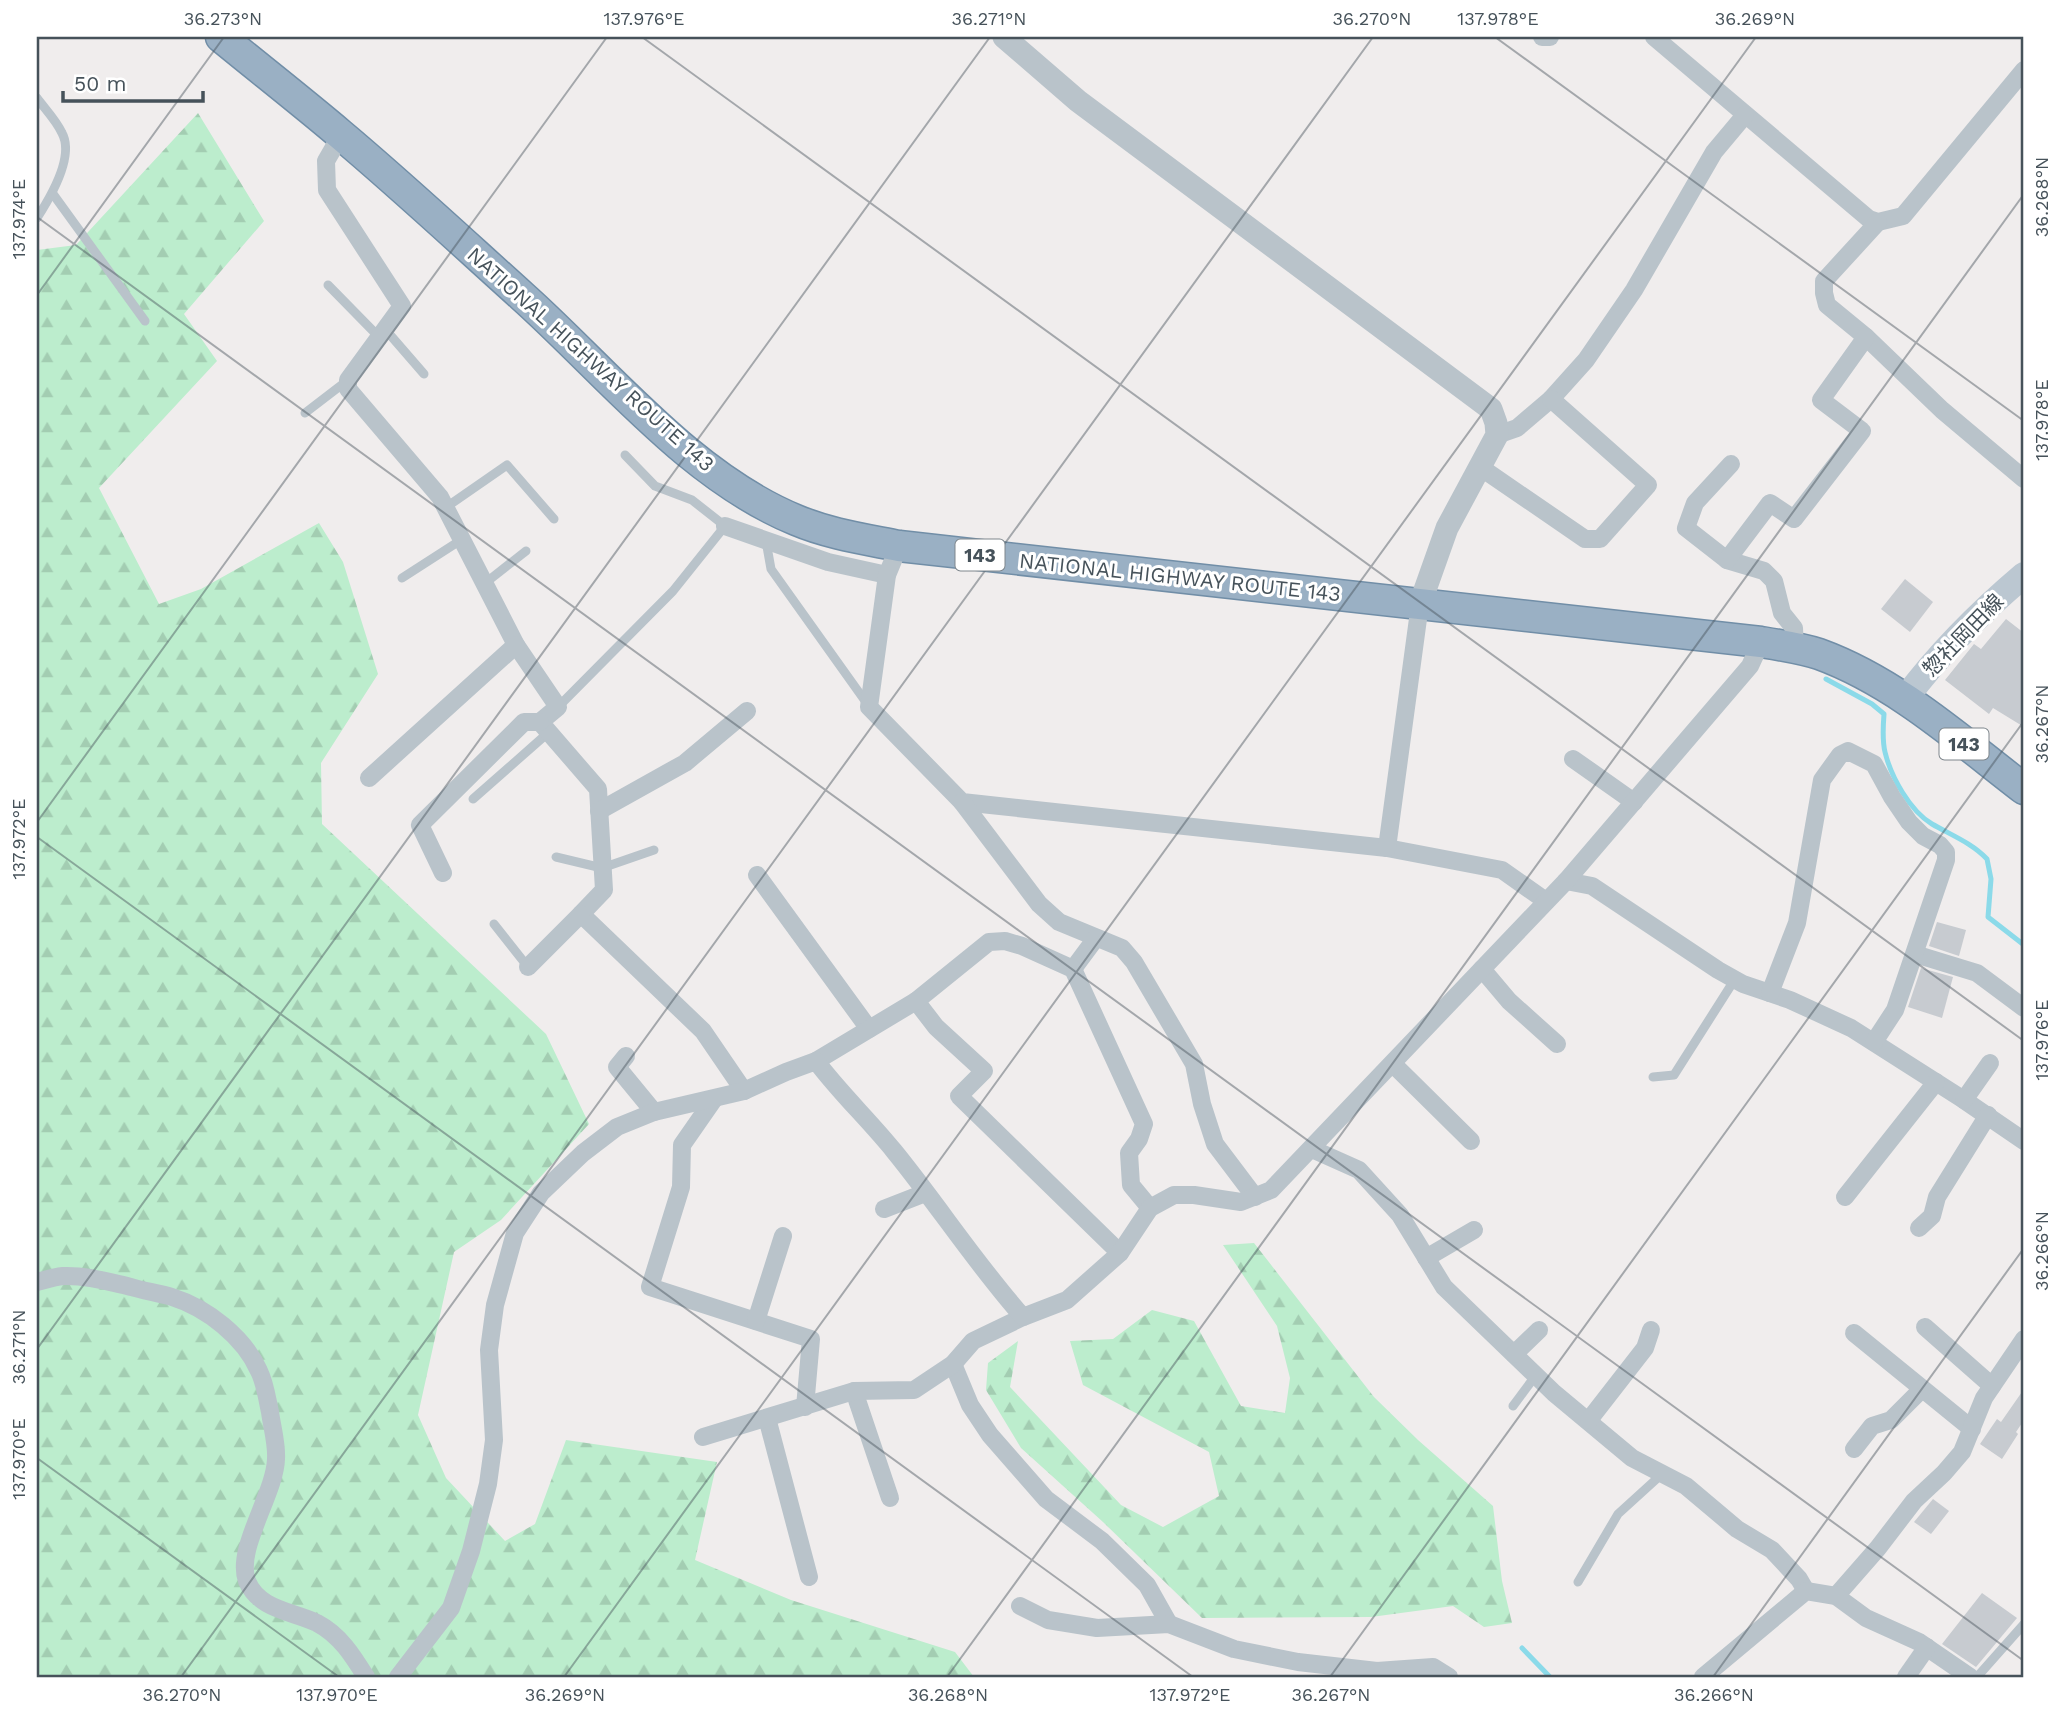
<svg xmlns="http://www.w3.org/2000/svg" width="2061" height="1714" font-family="'Work Sans','Noto Sans JP',sans-serif">
<style>
.forest{fill:url(#forest-firs)}
.lines{fill:none;stroke-linecap:round;stroke-linejoin:round}
.stream{stroke:#8bdae9;stroke-width:5}
.building{fill:#c7cbd0}
.trunk-casing{stroke:#718ea7;stroke-width:33}
.service{stroke:#b9c3ca;stroke-width:9}
.minor{stroke:#b9c3ca;stroke-width:18}
.tertiary{stroke:#b9c3ca;stroke-width:23}
.secondary{stroke:#bbc7d1;stroke-width:26}
.trunk{stroke:#9ab0c4;stroke-width:30}
.ticks{fill:none;stroke:#46525a;stroke-width:2;stroke-opacity:0.45}
.labels{text-anchor:middle;dominant-baseline:central;stroke-width:6;stroke-linejoin:round;paint-order:stroke}
.shield{fill:#fff;stroke:#7e868c;stroke-width:2}
.shield-label{font-size:19px;font-weight:bold;fill:#46525a}
.street-label{font-size:21px;fill:#46525a;stroke:#fff}
.neatline{fill:none;stroke:#46525a;stroke-width:2.5}
.ticks-label{font-size:18px;text-anchor:middle;fill:#46525a}
</style>
<defs>
<pattern id="forest-firs" width="22" height="20" patternUnits="userSpaceOnUse" patternTransform="scale(1.75)"><rect width="22" height="20" fill="#bcedcd"/><path d="M5 1l3.5 6h-7zM16 11l3.5 6h-7z" fill="#a3cdb2"/></pattern>
</defs>
<rect width="100%" height="100%" fill="#f0eded"/>
<g class="forest">
<path d="M198,113L264,221L184,314L217,361L99,488L159,604L201,589L319,523L343,562L378,674L321,763L322,824L546,1034L589,1124L501,1220L454,1252L418,1415L446,1478L505,1541L535,1524L566,1440L717,1462L695,1560L791,1600L955,1652L974,1677H37V250L76,245Z"/>
<path d="M1254,1243L1374,1397L1418,1440L1493,1506L1502,1581L1512,1623L1484,1627L1453,1606L1371,1617L1202,1618L1103,1522L1021,1448L986,1390L988,1363L1018,1341L1010,1387L1121,1505L1163,1527L1219,1496L1209,1452L1083,1385L1070,1341L1113,1339L1152,1310L1194,1321L1241,1406L1285,1413L1290,1378L1277,1326L1223,1245Z"/>
</g>
<g class="lines">
<g class="stream">
<path d="M1826,679L1872,704L1884,714C1883,727 1882,740 1885,752C1891,777 1910,811 1932,824C1951,835 1972,843 1987,859L1991,879L1988,917L2024,945"/>
<path d="M1522,1648L1550,1677"/>
</g>
</g>
<g class="building">
<path d="M1905,579L1933,602L1910,632L1881,609Z"/>
<path d="M2006,619L2024,633V727L1993,708L1989,714L1945,680L1974,644L1981,649Z"/>
<path d="M1937,922L1966,930L1959,956L1929,946Z"/>
<path d="M1921,968L1953,977L1942,1018L1908,1007Z"/>
<path d="M2024,1389V1420L2016,1432L2018,1434L2002,1459L1980,1444L1997,1419L2001,1422Z"/>
<path d="M1933,1499L1949,1511L1931,1534L1914,1522Z"/>
<path d="M1982,1593L2017,1618L1976,1667L1942,1644Z"/>
</g>
<g class="lines">
<defs>
<path id="trunk" d="M221,37C260,69 301,101 340,134C402,186 462,242 522,296C607,372 689,476 796,520C829,534 864,539 899,546L1761,642C1780,645 1800,648 1819,654C1896,682 1960,740 2024,789"/>
</defs>
<use href="#trunk" class="trunk-casing"/>
<g class="service">
<path d="M37,98C45,109 56,120 62,133C75,157 50,198 37,218"/>
<path d="M53,194L145,321"/>
<path d="M328,285L379,337"/>
<path d="M385,329L424,374"/>
<path d="M305,413L348,380"/>
<path d="M445,508L507,465L554,519"/>
<path d="M766,541L771,569L868,705"/>
<path d="M402,578L461,540"/>
<path d="M484,584L526,551"/>
<path d="M558,707L673,591L725,526L692,500L655,486L625,455"/>
<path d="M473,799L549,732"/>
<path d="M556,857L602,868L654,850"/>
<path d="M494,924L528,967"/>
<path d="M1653,1077L1674,1075L1735,979"/>
<path d="M1513,1406L1536,1375"/>
<path d="M1578,1582L1618,1514L1662,1474"/>
<path d="M1977,1677L2024,1624"/>
</g>
<g class="minor">
<path d="M1542,37H1550"/>
<path d="M1654,37L1869,219L1878,222L1903,216L2024,70"/>
<path d="M341,135L326,161L327,190L402,306L348,380V389L440,497L516,645L558,707L540,722L598,789L604,890L581,914L703,1031L744,1091"/>
<path d="M1878,222L1824,281V293L1827,305L1866,337L1942,410L2024,479"/>
<path d="M1497,435L1517,428L1551,399L1586,360L1634,290L1714,152L1745,115"/>
<path d="M1731,464L1695,503L1686,528L1727,560L1764,571L1774,581L1782,613L1794,628L1795,648"/>
<path d="M1480,467L1585,539H1600L1648,485L1551,399"/>
<path d="M725,526L828,562L887,575"/>
<path d="M899,546L887,575L869,707L962,802L1387,848L1502,870L1546,901"/>
<path d="M1727,560L1770,503L1794,519L1862,431L1821,400L1866,337"/>
<path d="M1573,759L1634,802"/>
<path d="M369,778L516,645"/>
<path d="M962,802L1039,904L1059,922L1122,948L1134,962L1194,1064L1202,1104L1215,1144L1255,1197"/>
<path d="M599,811L685,763L747,711"/>
<path d="M1387,848L1420,604"/>
<path d="M443,873L420,825L524,722H540"/>
<path d="M757,875L869,1029"/>
<path d="M1566,881L1592,886L1718,970L1743,984L1790,1000L1851,1028L1964,1100L2024,1141"/>
<path d="M1915,954L1977,973L2024,1008"/>
<path d="M528,967L581,914"/>
<path d="M1073,969L1096,938"/>
<path d="M1482,969L1509,1001L1557,1044"/>
<path d="M1770,993L1797,923L1822,780L1840,755L1848,751L1874,764L1892,797L1909,822L1923,836L1940,845L1946,852V860L1895,1010L1874,1042"/>
<path d="M916,1001L936,1027L984,1071L959,1096L1120,1253"/>
<path d="M626,1056L617,1067L654,1112"/>
<path d="M816,1061L916,1001L989,942L1005,941L1022,946L1073,969L1144,1124L1139,1139L1129,1153L1131,1185L1150,1208"/>
<path d="M1393,1064L1471,1141"/>
<path d="M714,1099L682,1145L681,1187L650,1287L811,1339L805,1407"/>
<path d="M1964,1100L1990,1063"/>
<path d="M1312,1149L1359,1170L1400,1215L1444,1287L1554,1393L1632,1458L1686,1486L1737,1529L1772,1550L1799,1579L1806,1591"/>
<path d="M1845,1197L1936,1082"/>
<path d="M884,1209L925,1193"/>
<path d="M1919,1228L1932,1216L1937,1197L1988,1115"/>
<path d="M1426,1258L1474,1230"/>
<path d="M37,1282C45,1280 54,1277 63,1276C85,1275 109,1282 131,1287C144,1291 159,1293 172,1297C207,1308 244,1337 259,1371C265,1383 267,1398 270,1412C272,1427 277,1444 276,1459C275,1494 235,1549 247,1581C259,1610 292,1611 317,1623C340,1635 353,1656 366,1677"/>
<path d="M756,1321L783,1236"/>
<path d="M1925,1327L1992,1386"/>
<path d="M1854,1333L1972,1429"/>
<path d="M1514,1354L1539,1330"/>
<path d="M953,1364L970,1405L990,1435L1046,1499L1102,1541L1147,1585L1169,1624"/>
<path d="M854,1391L890,1498"/>
<path d="M767,1418L809,1577"/>
<path d="M1589,1420L1645,1348L1651,1330"/>
<path d="M703,1437L854,1391L914,1390L953,1364L973,1341L1023,1317L1067,1300L1120,1253L1150,1208L1174,1195H1194L1241,1202L1271,1190L1566,881L1750,666L1761,642"/>
<path d="M1854,1449L1872,1426L1891,1420L1922,1389"/>
<path d="M1836,1596L1878,1548L1914,1501L1944,1473L1962,1452L1984,1398L2024,1339"/>
<path d="M1020,1606L1048,1620L1097,1628L1169,1624L1234,1649L1298,1662L1377,1671L1433,1667L1449,1677"/>
<path d="M398,1677L451,1608L471,1551L488,1484L494,1440L489,1350L495,1305L515,1233L541,1193L583,1153L617,1127L654,1112L744,1091L786,1072L816,1061C840,1093 869,1120 894,1151C938,1205 976,1264 1023,1317"/>
<path d="M1703,1677L1806,1591L1836,1596L1866,1618L1919,1642L1970,1677"/>
<path d="M1906,1677L1927,1647"/>
</g>
<path class="tertiary" d="M1004,37L1078,101L1491,409L1496,423L1497,435L1447,528L1420,604"/>
<path class="secondary" d="M1905,699C1940,652 1979,613 2024,575"/>
<use href="#trunk" class="trunk"/>
</g>
<path class="ticks" d="M642,37L2024,1041M1495,37L2024,421M37,217L2024,1661M37,295L224,37M37,822L607,37M37,837L1193,1677M37,1349L990,37M37,1458L339,1677M181,1677L1373,37M564,1677L1756,37M947,1677L2024,194M1330,1677L2024,721M1713,1677L2024,1248"/>
<g class="labels">
<g class="shield">
<rect x="955.5" y="539.5" width="49" height="31" rx="5"/>
<rect x="1939.5" y="728.5" width="49" height="31" rx="5"/>
</g>
<g class="shield-label">
<text x="980" y="555">143</text>
<text x="1964" y="744">143</text>
</g>
<g class="street-label">
<text transform="translate(591 359) rotate(42)">NATIONAL HIGHWAY ROUTE 143</text>
<text transform="translate(1180 577) rotate(6)">NATIONAL HIGHWAY ROUTE 143</text>
<text transform="translate(1963 635) rotate(-46)">惣社岡田線</text>
</g>
</g>
<rect width="2061" height="1714" fill="none" stroke="#ffffff" stroke-width="77"/>
<path d="M63 91v10h140v-10" fill="none" stroke="#46525a" stroke-width="3.5"/>
<text x="74" y="91" font-size="21" fill="#46525a" stroke="#ffffff" stroke-width="5" paint-order="stroke">50 m</text>
<rect x="38" y="38" width="1984" height="1638" class="neatline"/>
<g class="ticks-label">
<text x="223" y="25">36.273°N</text>
<text x="644" y="25">137.976°E</text>
<text x="989" y="25">36.271°N</text>
<text x="1372" y="25">36.270°N</text>
<text x="1498" y="25">137.978°E</text>
<text x="1755" y="25">36.269°N</text>
<text transform="translate(2042 197) rotate(-90)" y="6">36.268°N</text>
<text transform="translate(19 219) rotate(-90)" y="6">137.974°E</text>
<text transform="translate(2042 420) rotate(-90)" y="6">137.978°E</text>
<text transform="translate(2042 724) rotate(-90)" y="6">36.267°N</text>
<text transform="translate(19 839) rotate(-90)" y="6">137.972°E</text>
<text transform="translate(2042 1040) rotate(-90)" y="6">137.976°E</text>
<text transform="translate(2042 1251) rotate(-90)" y="6">36.266°N</text>
<text transform="translate(19 1347) rotate(-90)" y="6">36.271°N</text>
<text transform="translate(19 1459) rotate(-90)" y="6">137.970°E</text>
<text x="182" y="1701">36.270°N</text>
<text x="337" y="1701">137.970°E</text>
<text x="565" y="1701">36.269°N</text>
<text x="948" y="1701">36.268°N</text>
<text x="1190" y="1701">137.972°E</text>
<text x="1331" y="1701">36.267°N</text>
<text x="1714" y="1701">36.266°N</text>
</g>
</svg>
